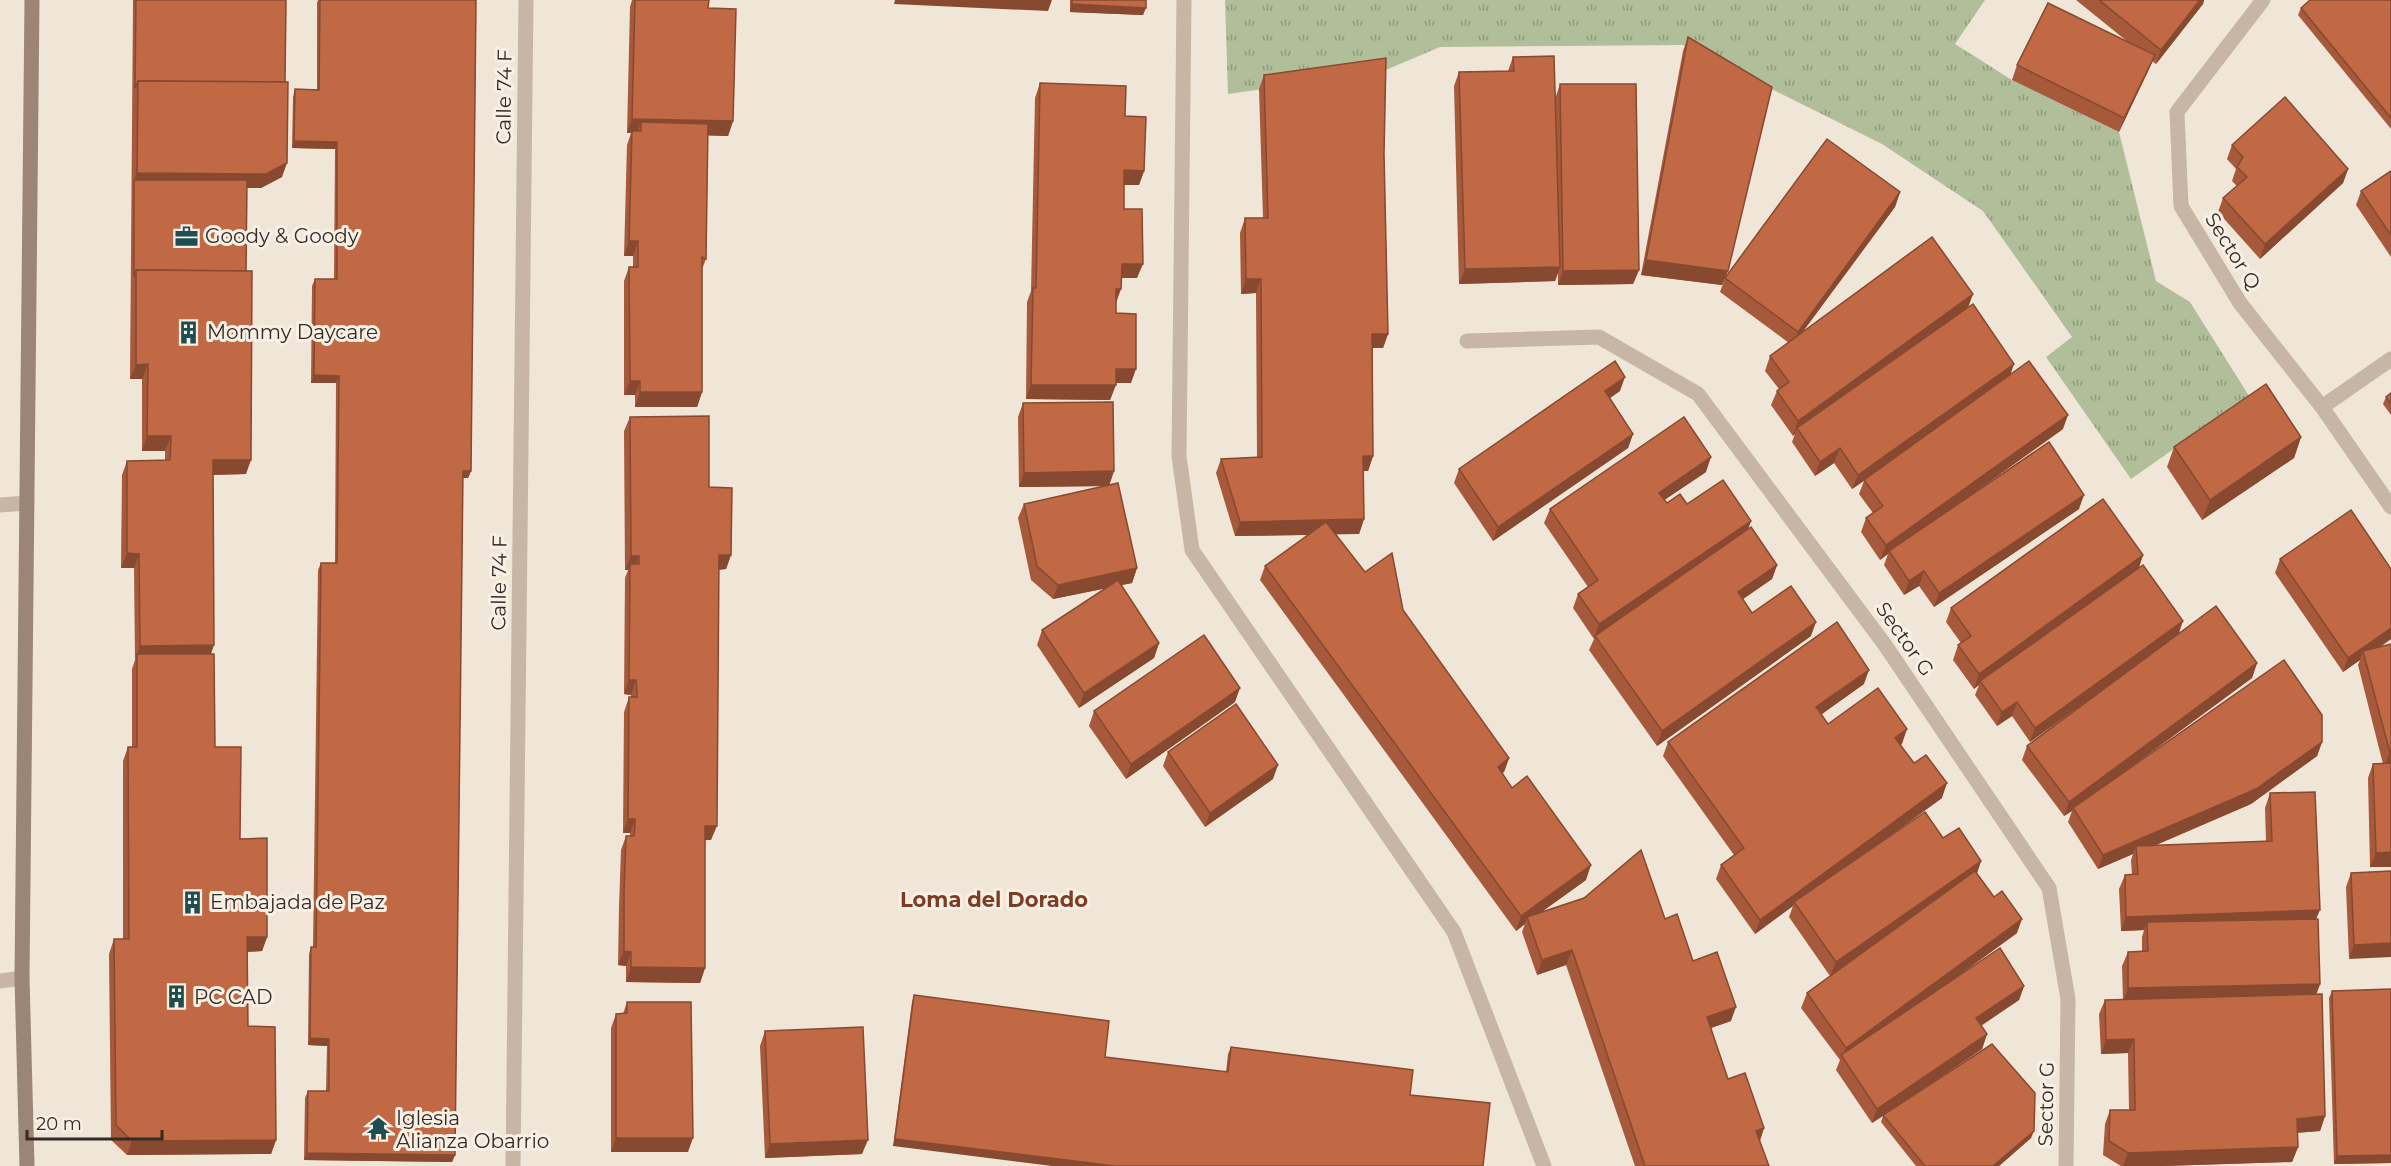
<svg xmlns="http://www.w3.org/2000/svg" width="2391" height="1166" font-family="Montserrat,sans-serif">
<style>
.grass{fill:url(#grass-tufts)}
.lines{fill:none;stroke-linecap:round;stroke-linejoin:round}
.street{stroke:#c7b6a5;stroke-width:15}
.secondary{stroke:#9a8577;stroke-width:15}
.wall{fill:#a6593b}
.shaded-wall{fill:#874930}
.building{fill:#c16845;stroke:#874930;stroke-width:1.5}
.labels{text-anchor:middle;dominant-baseline:central;stroke-width:6;stroke-linejoin:round;paint-order:stroke}
.street-label{font-size:20px;fill:#332b26;stroke:#f8f0e4}
.poi-label{font-size:20px;fill:#332b26;stroke:#f8f0e4;text-anchor:start}
.neighbourhood-label{font-size:21px;font-weight:bold;fill:#7e3c23;stroke:#f8f0e4}
</style>
<defs>
<pattern id="grass-tufts" width="24" height="20" patternUnits="userSpaceOnUse" patternTransform="scale(1.5)"><rect width="24" height="20" fill="#b0be99"/><path d="M3 7l-1-3M5 7V3M7 7l1-3M15 17l-1-3M17 17v-4M19 17l1-3" fill="none" stroke="#909b7d"/></pattern>
</defs>
<rect width="100%" height="100%" fill="#f0e6d8"/>
<path class="grass" d="M1225,0H1985L1955,44L2012,80L2119,132L2156,281L2190,302L2249,396L2131,479L2046,357L2072,337L1983,211L1882,144L1683,45L1440,47L1381,72L1228,94Z"/>
<g class="lines">
<g class="street">
<path d="M1184,0L1179,456L1192,550L1454,932L1544,1166"/>
<path d="M2263,0L2177,112L2181,206L2240,303L2322,407L2391,507"/>
<path d="M1467,341L1599,337L1698,394L1885,645L2049,888L2068,999L2066,1166"/>
<path d="M2322,407L2391,359"/>
<path d="M0,505L27,503"/>
<path d="M0,981L22,978"/>
<path d="M513,1166L526,0"/>
</g>
<path class="secondary" d="M27,1166L22,978L32,0"/>
</g>
<g class="wall">
<path d="M133,0H286L282,177L261,188H247L246,271V474L213,475L211,654L215,747L267,937L262,951L247,952L248,1026L276,1140L271,1154L127,1155L111,1140L109,954L114,939H123V761L128,747H132V669L135,660L134,568H121L122,475L127,461L165,460V451H142V379H130Z"/>
<path d="M318,0H476L471,471L468,478H463L455,1155L452,1162L304,1160L305,1098L308,1091H326L327,1046L308,1045L309,954L311,947H313L318,570L321,563H335L336,383H311L312,286L315,279H334L335,149L292,148L293,97L295,89L317,90V3Z"/>
<path d="M632,0H709L708,8L733,121L728,136L708,135L706,259L702,269V392L697,407H635V395H624V281L629,267H633V256H624L627,145L631,133H627L630,7Z"/>
<path d="M1070,0H1146L1143,15L1070,12Z"/>
<path d="M2076,0H2204L2203,4L2156,64L2152,61L2149,69L2119,132L2012,80L2017,65L2128,42Z"/>
<path d="M2391,0V129L2298,15L2301,8Z"/>
<path d="M1688,37L1728,271L1722,285L1641,275L1683,51Z"/>
<path d="M1513,57L1556,96L1560,84L1639,270L1633,284L1558,285V273L1555,281L1459,284L1454,86L1459,72L1508,71Z"/>
<path d="M1264,75L1384,154L1388,334L1383,348H1372L1373,456L1368,471H1363L1364,519L1359,534H1335L1365,572L1403,610L1509,758L1504,772L1502,773L1512,788L1586,880L1540,913L1665,919L1693,961L1731,1021L1711,1028L1728,1079L1764,1128L1760,1141L1769,1166H1635L1566,965L1537,975L1522,932L1525,924L1516,931L1260,580L1265,566L1308,535L1235,536L1216,473L1221,459L1257,457L1256,293L1241,294L1240,233L1245,218H1263L1259,89Z"/>
<path d="M1040,83L1125,116L1144,171L1139,185H1124V209L1137,278H1122L1116,303V313L1131,383H1116L1110,400L1026,399L1027,302L1031,291L1035,98Z"/>
<path d="M2232,145L2348,169L2343,183L2260,259L2218,212L2223,198L2237,186L2232,181L2236,169L2227,159Z"/>
<path d="M2391,171V257L2356,205L2361,191Z"/>
<path d="M1900,192L1895,207L1802,333L1968,308L2011,374L2063,429L1958,504L2079,509L1934,607L1919,586L1904,595L1884,565L1888,554L1880,560L1861,532L1866,518L1873,513L1859,494L1864,481L1852,489L1834,463L1815,476L1792,442L1795,434L1793,436L1771,405L1777,391L1779,389L1765,371L1770,356L1789,343L1720,292L1725,278Z"/>
<path d="M1620,391L1610,398L1633,434L1628,448L1493,541L1454,483L1459,469Z"/>
<path d="M2391,393V415L2383,404L2386,397Z"/>
<path d="M1023,403L1114,471L1109,485L1137,568L1132,583L1121,585L1159,643L1154,658L1079,708L1037,645L1042,630L1107,588L1053,599L1031,580L1018,518L1024,504L1106,486L1019,487L1018,417Z"/>
<path d="M630,417L709,487L731,555L726,569L718,570L711,840H705V968L700,983L626,982V966L618,965L619,907L621,850L626,836H630V833H623L624,712L629,697H631V695L624,694L625,578L628,570H625L624,431Z"/>
<path d="M2301,437L2294,458L2202,520L2167,467L2174,447Z"/>
<path d="M1706,472L1664,500L1667,503L1687,504L1751,521L1748,528L1777,565L1772,579L1743,599L1752,613L1811,636L1657,746L1589,650L1594,639L1573,608L1578,594L1588,587L1544,523L1550,509Z"/>
<path d="M2143,555L2139,568L2178,634L2257,663L2252,678L2131,767L2322,742L2317,756L2251,804L2154,846L2266,841L2265,808L2270,793L2316,919L2320,984L2316,994L2325,1116L2320,1131L2297,1133L2298,1147L2292,1162L2163,1166H2121L2103,1155L2105,1124L2110,1110H2129L2128,1053L2101,1054L2099,1014L2105,1000H2123L2122,966L2128,952H2142V937L2144,930L2121,931L2119,889L2125,875H2132L2131,860L2133,854L2098,869L2068,822L2072,811L2064,816L2022,760L2027,746L2135,666L2030,742L2012,716L1997,726L1975,695L1979,685L1974,689L1953,660L1958,645L1961,643L1946,622L1951,608Z"/>
<path d="M2280,559L2391,569V639L2380,647L2391,644V867H2370L2368,778L2373,764H2383L2358,665L2360,660L2343,672L2275,573Z"/>
<path d="M1864,684L1821,714L1828,724L1902,744L1900,745L1914,763L1942,798L1884,840L1943,838L1981,861L1977,873L2017,933L1958,976L2024,986L2019,1000L1981,1026L1987,1034L1982,1049L1921,1090L2031,1138L1999,1166H1916L1881,1122L1883,1116L1872,1123L1836,1070L1840,1060L1801,1008L1807,993L1830,976L1789,917L1793,906L1755,934L1716,879L1721,865L1734,855L1663,756L1668,742Z"/>
<path d="M1235,702L1126,779L1089,726L1094,711Z"/>
<path d="M1168,752L1273,779L1205,827L1163,766Z"/>
<path d="M2391,871L2349,959L2346,887L2351,873Z"/>
<path d="M2332,991L2391,1163L2334,1164L2329,998Z"/>
<path d="M914,995L1105,1057L1226,1072L1228,1054L1231,1047L1413,1070L893,1146L912,1002Z"/>
<path d="M627,1002L688,1152H611V1028L616,1014H623Z"/>
<path d="M765,1031L862,1154L765,1158L760,1046Z"/>
</g>
<g class="shaded-wall">
<path d="M895,0H1052L1048,11L894,4Z"/>
<path d="M2200,0H2204L2203,4L2156,64L2161,50Z"/>
<path d="M1072,4L1146,8L1143,15L1070,12Z"/>
<path d="M2155,55L2149,69L2119,132L2124,118Z"/>
<path d="M632,119L733,121L728,136L640,134L641,122L637,134L632,131L631,133H627Z"/>
<path d="M294,141L337,142L335,149L292,148Z"/>
<path d="M287,163L282,177L261,188L134,187V180L137,173Z"/>
<path d="M2348,169L2343,183L2260,259L2265,244Z"/>
<path d="M1124,170L1144,171L1139,185H1119Z"/>
<path d="M1900,192L1895,207L1792,346L1798,332Z"/>
<path d="M629,241H638L633,256H624Z"/>
<path d="M1646,260L1728,271L1722,285L1641,275Z"/>
<path d="M1122,264H1143L1137,278H1117Z"/>
<path d="M1560,267L1555,281L1459,284L1465,269Z"/>
<path d="M1639,270L1633,284L1558,285L1563,271Z"/>
<path d="M1246,279H1261L1256,293L1241,294Z"/>
<path d="M1116,289H1121L1116,303Z"/>
<path d="M1973,294L1968,308L1797,428L1795,434L1793,436L1798,421Z"/>
<path d="M1372,334H1388L1383,348H1366Z"/>
<path d="M148,364L142,379H130L136,365Z"/>
<path d="M2014,364L2009,379L1852,489L1858,475Z"/>
<path d="M1116,369H1136L1131,383H1110Z"/>
<path d="M314,375L339,376L336,383H311Z"/>
<path d="M1625,377L1620,391L1600,405L1605,391Z"/>
<path d="M630,381H640L635,395H624Z"/>
<path d="M1031,385H1116L1110,400L1026,399Z"/>
<path d="M640,392H702L697,407H635Z"/>
<path d="M2068,415L2063,429L1890,553L1889,551L1888,554L1880,560L1886,545Z"/>
<path d="M1633,434L1628,448L1493,541L1498,527Z"/>
<path d="M147,436H171L165,451H142Z"/>
<path d="M2301,437L2294,458L2202,520L2210,500Z"/>
<path d="M1840,448L1834,463L1815,476L1820,462Z"/>
<path d="M1363,456H1373L1368,471H1358Z"/>
<path d="M1711,457L1706,472L1654,507L1659,493Z"/>
<path d="M213,460H251L246,474L208,475Z"/>
<path d="M463,471H471L468,478H460Z"/>
<path d="M1114,471L1109,486L1019,487L1024,473Z"/>
<path d="M2084,495L2079,509L1934,607L1939,593Z"/>
<path d="M1364,519L1359,534L1235,536L1240,522Z"/>
<path d="M1751,521L1746,535L1595,636L1599,624Z"/>
<path d="M127,553L139,554L134,568H121Z"/>
<path d="M719,555H731L726,569L713,570Z"/>
<path d="M2143,555L2138,569L1980,681L1979,685L1974,689L1979,674Z"/>
<path d="M631,556H639L634,570L630,564L628,570H625Z"/>
<path d="M1777,565L1772,579L1733,606L1738,592Z"/>
<path d="M1137,568L1132,583L1053,599L1058,585Z"/>
<path d="M1924,571L1919,586L1904,595L1909,581Z"/>
<path d="M2183,621L2178,636L2030,742L2035,728Z"/>
<path d="M1816,622L1811,636L1657,746L1662,731Z"/>
<path d="M2391,628V639L2365,657L2363,651L2360,660L2343,672L2348,658Z"/>
<path d="M1159,643L1154,658L1079,708L1084,693Z"/>
<path d="M214,645L209,660L137,654L135,660L140,646Z"/>
<path d="M2257,663L2252,678L2074,809L2073,808L2072,811L2064,816L2069,802Z"/>
<path d="M1869,670L1864,684L1811,722L1816,707Z"/>
<path d="M629,680H636L631,695L624,694Z"/>
<path d="M1240,688L1235,702L1126,779L1131,764Z"/>
<path d="M2017,702L2012,716L1997,726L2002,712Z"/>
<path d="M1907,729L1902,744L1890,752L1895,738Z"/>
<path d="M2322,742L2317,756L2251,804L2137,853L2136,846L2133,854L2098,869L2103,855Z"/>
<path d="M2390,753H2391V765L2384,767Z"/>
<path d="M1509,758L1504,772L1492,781L1498,767Z"/>
<path d="M1278,765L1273,779L1205,827L1210,813Z"/>
<path d="M1947,783L1942,798L1796,904L1794,902L1793,906L1755,934L1760,920Z"/>
<path d="M628,819H635L630,833H623Z"/>
<path d="M705,826H717L711,840H699Z"/>
<path d="M2391,852V867H2370L2376,853Z"/>
<path d="M1981,861L1976,876L1830,977L1836,962Z"/>
<path d="M1591,865L1586,880L1529,921L1527,917L1525,924L1516,931L1521,916Z"/>
<path d="M2320,910L2314,924L2147,922L2144,930L2121,931L2126,917Z"/>
<path d="M2022,919L2017,933L1844,1059L1843,1057L1846,1048Z"/>
<path d="M247,937H267L262,951L242,952Z"/>
<path d="M2391,943V957L2349,959L2354,945Z"/>
<path d="M1572,950L1566,965L1537,975L1542,960Z"/>
<path d="M624,951L631,952L626,966L618,965Z"/>
<path d="M631,967L705,968L700,983L626,982Z"/>
<path d="M2320,984L2315,998L2123,1003L2128,988Z"/>
<path d="M2024,986L2019,1000L1971,1032L1976,1018Z"/>
<path d="M1736,1007L1731,1021L1702,1031L1707,1017Z"/>
<path d="M1987,1034L1982,1049L1872,1123L1877,1109Z"/>
<path d="M310,1038L329,1039L327,1046L308,1045Z"/>
<path d="M2134,1039L2128,1053L2101,1054L2106,1040Z"/>
<path d="M2325,1116L2320,1131L2292,1133L2297,1119Z"/>
<path d="M1764,1128L1759,1142L1756,1131Z"/>
<path d="M2034,1131L2031,1138L1999,1166H1993Z"/>
<path d="M616,1138H693L688,1152H611Z"/>
<path d="M895,1139L1115,1166H1052L893,1146Z"/>
<path d="M276,1140L271,1154L127,1155L132,1141Z"/>
<path d="M868,1140L862,1154L765,1158L770,1144Z"/>
<path d="M2298,1147L2292,1162L2163,1166H2123L2128,1153Z"/>
<path d="M307,1153L455,1155L452,1162L304,1160Z"/>
<path d="M2391,1155V1163L2334,1164L2337,1156Z"/>
</g>
<g class="building">
<path d="M136,0H286L285,82L138,81L135,88Z"/>
<path d="M320,0H476L471,471H463L455,1155L307,1153L308,1091H329V1039L310,1038L311,947H316L321,563H337L339,376L314,375L315,279H337V142L294,141L295,89L319,90Z"/>
<path d="M635,0H709L708,8L736,9L733,121L632,119Z"/>
<path d="M1072,0H1146V8L1072,4Z"/>
<path d="M2099,0H2200L2161,50Z"/>
<path d="M2310,0H2391V118L2301,8Z"/>
<path d="M2048,3L2155,55L2124,118L2017,65Z"/>
<path d="M1688,37L1772,87L1728,271L1646,260Z"/>
<path d="M1554,56L1560,267L1465,269L1459,72L1514,71L1513,57Z"/>
<path d="M1386,58L1384,154L1388,334H1372L1373,456H1363L1364,519L1240,522L1221,459L1262,457L1261,279H1246L1245,218H1268L1264,75Z"/>
<path d="M138,81L288,82L287,163L266,174L137,173Z"/>
<path d="M1040,83L1126,86L1125,116L1146,117L1144,171L1124,170V209H1142L1143,264H1122L1121,289H1116V313L1136,314V369H1116V385H1031L1033,288H1036Z"/>
<path d="M1560,84H1636L1639,270L1563,271Z"/>
<path d="M2285,97L2348,169L2265,244L2223,198L2247,177L2237,167L2243,157L2232,145Z"/>
<path d="M641,122L708,124L706,259L702,257V392H640V381H630L629,267H638V241H629L632,131H641Z"/>
<path d="M1827,139L1900,192L1798,332L1725,278Z"/>
<path d="M2391,171V235L2361,191Z"/>
<path d="M134,180H247L246,271L136,270L134,277Z"/>
<path d="M1932,237L1973,294L1798,421L1777,391L1789,382L1770,356Z"/>
<path d="M136,270L252,271L251,460H213L214,645L140,646L139,554L127,553V461L170,460L171,436H147L148,364L136,365Z"/>
<path d="M1973,304L2014,364L1858,475L1840,448L1820,462L1797,428Z"/>
<path d="M1615,361L1625,377L1605,391L1633,434L1498,527L1459,469Z"/>
<path d="M2029,361L2068,415L1886,545L1866,518L1883,506L1864,480Z"/>
<path d="M2266,384L2301,437L2210,500L2174,447Z"/>
<path d="M2391,393V404L2386,397Z"/>
<path d="M1113,402L1114,471L1024,473L1023,403Z"/>
<path d="M709,416V487L732,488L731,555H719L717,826H705V968L631,967V952L624,951V893L626,836H634L635,825V819H628L629,697H637V691L636,680H629L630,564H639V556H631L630,417Z"/>
<path d="M1684,417L1711,457L1659,493L1667,503L1680,494L1687,504L1723,480L1751,521L1599,624L1578,594L1598,580L1550,509Z"/>
<path d="M2049,442L2084,495L1939,593L1924,571L1909,581L1889,551Z"/>
<path d="M1118,483L1137,568L1058,585L1037,566L1024,504Z"/>
<path d="M2103,499L2143,555L1979,674L1958,645L1971,636L1951,608Z"/>
<path d="M2351,510L2391,569V628L2348,658L2280,559Z"/>
<path d="M1326,522L1365,572L1392,553L1403,610L1509,758L1498,767L1512,788L1527,776L1591,865L1521,916L1265,566Z"/>
<path d="M1751,527L1777,565L1738,592L1752,613L1791,586L1816,622L1662,731L1595,636Z"/>
<path d="M2143,565L2183,621L2035,728L2017,702L2002,712L1980,681Z"/>
<path d="M1118,580L1159,643L1084,693L1042,630Z"/>
<path d="M2216,606L2257,663L2069,802L2027,746Z"/>
<path d="M1837,622L1869,670L1816,707L1828,724L1878,688L1907,729L1895,738L1914,763L1926,755L1947,783L1760,920L1721,865L1744,848L1668,742Z"/>
<path d="M1204,635L1240,688L1131,764L1094,711Z"/>
<path d="M2391,644V753H2390L2363,651Z"/>
<path d="M137,654H214L215,747H241L240,839L267,838V937H247L248,1026L275,1027L276,1140L132,1141L116,1125L114,939H129L128,747H137Z"/>
<path d="M2284,660L2322,715V742L2256,789L2103,855L2073,808Z"/>
<path d="M1236,704L1278,765L1210,813L1168,752Z"/>
<path d="M2391,763V852L2376,853L2373,764Z"/>
<path d="M2315,792L2320,910L2126,917L2125,875L2138,874L2136,846L2272,841L2270,793Z"/>
<path d="M1925,812L1943,838L1959,828L1981,861L1836,962L1794,902Z"/>
<path d="M1641,850L1665,919L1677,914L1693,961L1717,952L1736,1007L1707,1017L1728,1079L1745,1073L1764,1128L1756,1131L1769,1166H1645L1572,950L1542,960L1527,917L1584,898Z"/>
<path d="M1975,871L1994,897L2002,891L2022,919L1846,1048L1807,993Z"/>
<path d="M2391,871V943L2354,945L2351,873Z"/>
<path d="M2318,919L2320,984L2128,988V952L2148,951L2147,922Z"/>
<path d="M2000,948L2024,986L1976,1018L1987,1034L1877,1109L1841,1055Z"/>
<path d="M2391,989V1155L2337,1156L2332,991Z"/>
<path d="M2322,994L2325,1116L2297,1119L2298,1147L2128,1153L2109,1141L2110,1110H2135L2134,1039L2106,1040L2105,1000Z"/>
<path d="M914,995L1109,1021L1105,1057L1228,1072L1231,1047L1413,1070L1410,1095L1490,1103L1483,1166H1115L895,1139Z"/>
<path d="M627,1002H691L693,1138H616V1014L627,1013Z"/>
<path d="M863,1027L868,1140L770,1144L765,1031Z"/>
<path d="M1992,1044L2035,1093L2034,1131L1993,1166H1925L1883,1115Z"/>
</g>
<defs>
<symbol id="office-bare" viewBox="-9 -9 18 18"><path d="M-6-3h4V-5.5h4V-3h4V5H-6ZM-1-4.5V-3h2v-1.5ZM-6 0V1H6V0Z" fill="#1e4d52" stroke="#f8f0e4" stroke-width="2.5" paint-order="stroke"/></symbol>
<symbol id="building-bare" viewBox="-9 -9 18 18"><path d="M-4-6H4V6H1V3H-1V6H-4ZM-2.5-4.3h1.7v1.8h-1.7ZM.8-4.3h1.7v1.8H.8ZM-2.5-1h1.7V.8h-1.7ZM.8-1h1.7V.8H.8Z" fill="#1e4d52" stroke="#f8f0e4" stroke-width="2.5" paint-order="stroke"/></symbol>
<symbol id="temple-bare" viewBox="-9 -9 18 18"><path d="M0-6L5-2H3V0L6.5 2.5H4V6H1.5V3h-3V6H-4V2.5H-6.5L-3 0V-2H-5Z" fill="#1e4d52" stroke="#f8f0e4" stroke-width="2.5" paint-order="stroke"/></symbol>
</defs>
<g fill-rule="evenodd">
<use href="#office-bare" x="170" y="220" width="33" height="33"/>
<use href="#building-bare" x="172" y="316" width="33" height="33"/>
<use href="#building-bare" x="176" y="886" width="33" height="33"/>
<use href="#building-bare" x="160" y="980" width="33" height="33"/>
<use href="#temple-bare" x="362" y="1112" width="33" height="33"/>
</g>
<g class="labels">
<g class="street-label">
<text transform="translate(504 97) rotate(-89)">Calle 74 F</text>
<text transform="translate(2233 251) rotate(58)">Sector Q</text>
<text transform="translate(499 583) rotate(-89)">Calle 74 F</text>
<text transform="translate(1905 639) rotate(55)">Sector G</text>
<text transform="translate(2046 1104) rotate(-89)">Sector G</text>
</g>
<g class="poi-label">
<text x="205" y="236">Goody &amp; Goody</text>
<text x="207" y="332">Mommy Daycare</text>
<text x="210" y="902">Embajada de Paz</text>
<text x="194" y="997">PC CAD</text>
<text x="396" y="1118">Iglesia<tspan x="396" dy="23">Alianza Obarrio</tspan></text>
</g>
<g class="neighbourhood-label">
<text x="994" y="899">Loma del Dorado</text>
</g>
</g>
<path d="M27 1130v9h135v-9" fill="none" stroke="#332b26" stroke-width="3"/>
<text x="36" y="1130" font-size="18" fill="#332b26" stroke="#f8f0e4" stroke-width="4.5" paint-order="stroke">20 m</text>
</svg>
